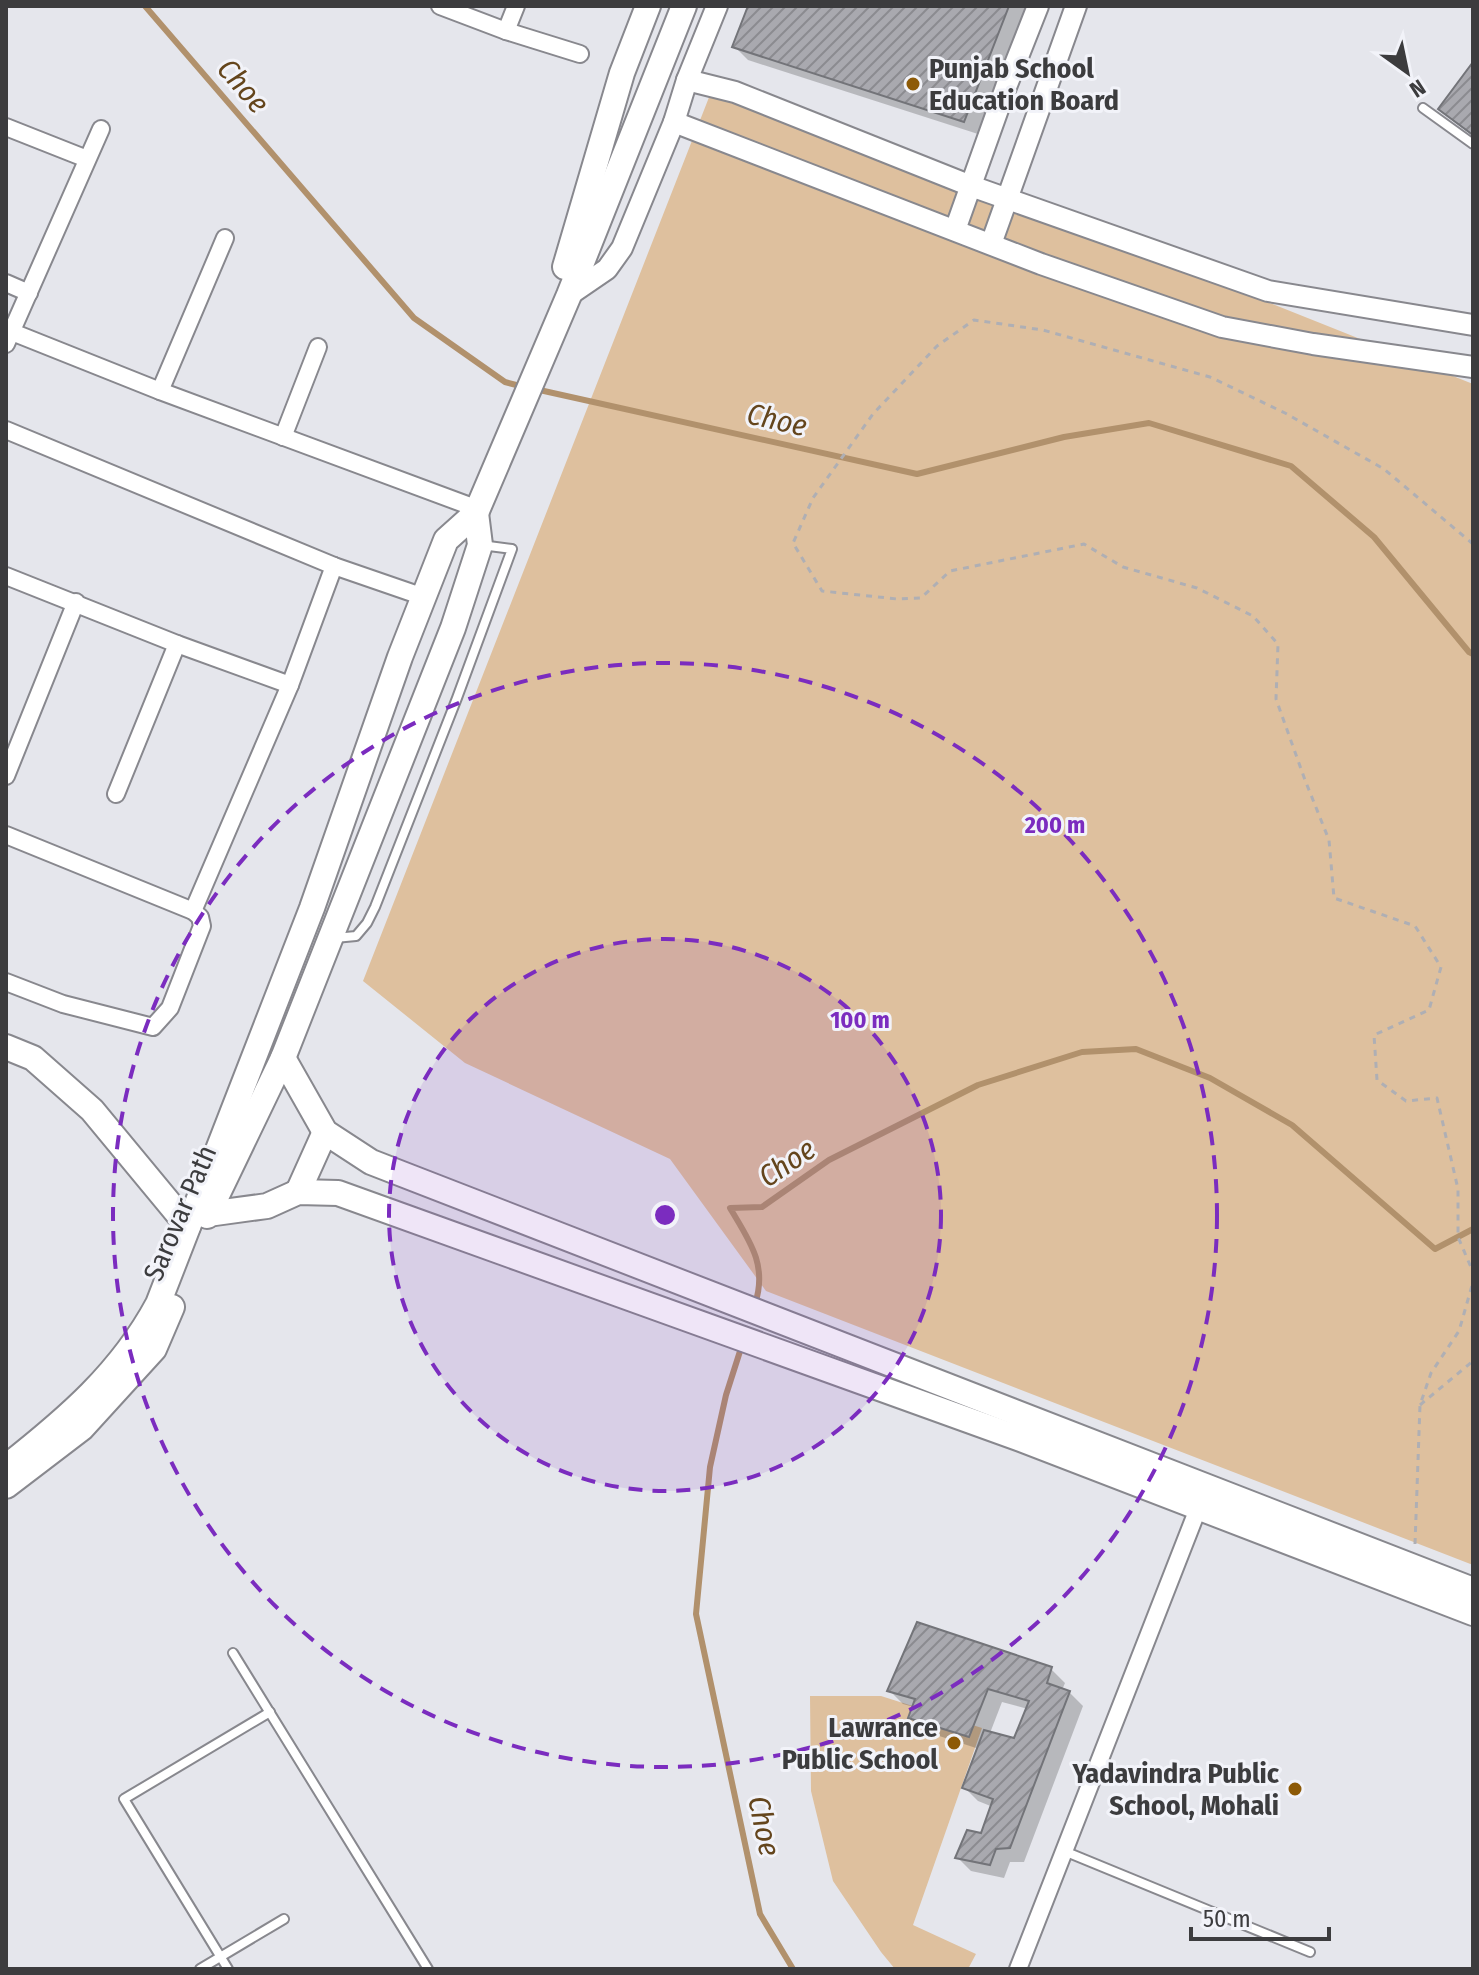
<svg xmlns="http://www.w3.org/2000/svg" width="1479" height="1975" font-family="'Fira Sans Condensed',sans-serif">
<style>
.green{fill:#dec09e}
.shadow{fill:#0003;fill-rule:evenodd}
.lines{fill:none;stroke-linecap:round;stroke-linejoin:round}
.stream{stroke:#b1916c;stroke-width:6}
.building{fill:url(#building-hatch);stroke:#737479;stroke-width:2}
.service-casing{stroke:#88888e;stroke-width:12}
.minor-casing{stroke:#88888e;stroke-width:20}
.tertiary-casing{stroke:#88888e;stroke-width:24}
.secondary-casing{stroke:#88888e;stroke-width:28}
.path{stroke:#afafb4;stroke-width:3;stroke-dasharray:6 6;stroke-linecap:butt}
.service{stroke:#fff;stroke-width:8}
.minor{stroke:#fff;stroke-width:16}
.tertiary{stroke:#fff;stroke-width:20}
.secondary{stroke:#fff;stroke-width:24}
.ring{fill:none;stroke:#7b2cbf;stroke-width:4;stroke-dasharray:14 10}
.poi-dot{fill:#8d5a07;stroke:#f2f3f9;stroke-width:3}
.labels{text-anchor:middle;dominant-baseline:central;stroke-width:6;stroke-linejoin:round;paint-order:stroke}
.poi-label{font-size:28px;font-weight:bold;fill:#3c3c3e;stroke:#f2f3f9;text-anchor:end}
.street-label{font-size:28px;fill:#3c3c3e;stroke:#f2f3f9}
.water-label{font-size:30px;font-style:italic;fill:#64451c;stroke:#f2f3f9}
.centre{fill:#7b2cbf;stroke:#f2f3f9;stroke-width:4}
.ring-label{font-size:24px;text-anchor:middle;font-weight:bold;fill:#7b2cbf;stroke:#f2f3f9;stroke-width:6;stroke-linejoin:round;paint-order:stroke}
</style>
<defs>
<pattern id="building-hatch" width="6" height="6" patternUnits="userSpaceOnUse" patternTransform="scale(2)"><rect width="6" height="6" fill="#a9a9af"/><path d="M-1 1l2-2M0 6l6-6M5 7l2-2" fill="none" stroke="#8b8b90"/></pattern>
</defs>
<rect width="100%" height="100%" fill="#e5e6ec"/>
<g class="green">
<path d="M715,82L1473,384V1565L766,1291L670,1159L465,1063L363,981Z"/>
<path d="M810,1696H881L982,1728L913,1925L976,1954L968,1969H895L881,1952L833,1881L811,1791Z"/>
</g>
<g class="shadow">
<path d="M750,6H1028L978,134L748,60L734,46Z"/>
<path d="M1473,66V137L1441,109Z"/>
<path d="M1051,1669L1065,1683L1062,1690L1069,1692L1083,1706L1024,1862H1010L1004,1878L971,1871L957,1857L983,1835L993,1807L978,1801L964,1787L979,1749L924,1731L910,1717L914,1707L903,1704L889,1690ZM1002,1702L1028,1709L1015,1740L990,1733Z"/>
</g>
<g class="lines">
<g class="stream">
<path d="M145,6L414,318L505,382L524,387"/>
<path d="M535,389L917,474L1064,437L1149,423L1291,466L1374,537L1469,652L1473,654"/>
<path d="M755,1304C768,1265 749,1240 730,1208L762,1207L829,1160L978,1085L1082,1052L1136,1049L1210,1078L1292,1125L1435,1249L1473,1229"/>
<path d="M742,1345L726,1395L710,1467L696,1614L760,1914L793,1969"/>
</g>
</g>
<g class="building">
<path d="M748,6H1009L964,122L732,47Z"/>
<path d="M1473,62V135L1438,109Z"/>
<path d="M917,1622L1052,1667L1047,1683L1070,1691L1010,1848L996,1849L990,1865L955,1858L967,1830L981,1833L993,1799L962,1788L984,1730L1014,1738L1029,1701L988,1689L969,1737L908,1718L915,1699L887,1691Z"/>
</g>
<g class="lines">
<defs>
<g id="service">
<path d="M1423,108L1473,144"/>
<path d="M335,938L356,936L367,923L375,907L457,698L512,549L481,545"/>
<path d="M233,1653L428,1969"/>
<path d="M1064,1851L1310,1952"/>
<path d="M200,1969L284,1919"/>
<path d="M228,1969L124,1799L270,1712"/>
</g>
<g id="minor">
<path d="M440,6L506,31L580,54"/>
<path d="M506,31L516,6"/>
<path d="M6,127L87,159"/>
<path d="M6,283L29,293"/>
<path d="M12,332L160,391L478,509"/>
<path d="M6,344L101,129"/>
<path d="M160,391L225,238"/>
<path d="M6,430L334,566L424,597"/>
<path d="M283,437L318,347"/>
<path d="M6,576L177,644L290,685"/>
<path d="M6,776L76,602"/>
<path d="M116,794L177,644"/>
<path d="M6,835L193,911L200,917L202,926L170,1008L153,1027L63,1004L6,982"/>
<path d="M193,911L290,685L334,566"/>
<path d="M1018,1969L1201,1501"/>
</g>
<g id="tertiary">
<path d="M687,80L735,92L971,186L1268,291L1473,325"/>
<path d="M674,122L1041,264L1222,327L1313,344L1473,367"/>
<path d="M955,230L1006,87L1038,6"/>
<path d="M991,244L1076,6"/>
<path d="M569,295L607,269L622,248L674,122L687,80L717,6"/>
</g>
<g id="secondary">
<path d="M565,267L622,73L648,6"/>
<path d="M6,1047L33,1058L92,1110L188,1226"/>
<path d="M283,1058L325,1132L371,1162L1473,1590"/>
<path d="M298,1192L325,1132"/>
<path d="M208,1214L267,1206L298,1192L338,1193L1018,1438L1473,1613"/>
<path d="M207,1216L283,1058L453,628L480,545L476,513"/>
<path d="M6,1467C67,1419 121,1373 158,1304L312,908L400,657L446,540L476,513L569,295L684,6"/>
<path d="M6,1486L82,1428L154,1349L172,1307"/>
</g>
</defs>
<use href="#service" class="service-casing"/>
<use href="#minor" class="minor-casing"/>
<use href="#tertiary" class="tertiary-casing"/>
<use href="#secondary" class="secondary-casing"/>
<g class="path">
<path d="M1473,544L1384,469L1285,413L1210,377L1043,330L974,320L937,346L873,414L813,498L793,543L822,591L897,599L921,598L950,571L1084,544L1123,567L1197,588L1253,616L1278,644L1276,699L1305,780L1329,840L1334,898L1415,926L1441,967L1429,1010L1374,1035L1377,1080L1406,1101L1437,1098L1458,1189V1237L1473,1272"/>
<path d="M1420,1405L1473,1361"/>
<path d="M1415,1544L1420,1405L1431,1373L1459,1331L1473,1282"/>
</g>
<use href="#service" class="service"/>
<use href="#minor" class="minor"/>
<use href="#tertiary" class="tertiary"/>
<use href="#secondary" class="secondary"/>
</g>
<circle cx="665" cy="1215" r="276" fill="#7b2cbf" fill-opacity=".12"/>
<g class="ring">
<circle cx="665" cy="1215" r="276"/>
<circle cx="665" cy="1215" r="552"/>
</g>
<g class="poi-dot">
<circle cx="913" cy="84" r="8"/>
<circle cx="954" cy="1743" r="8"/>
<circle cx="1295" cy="1789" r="8"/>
</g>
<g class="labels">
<g class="poi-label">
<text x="929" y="68" text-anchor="start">Punjab School<tspan x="929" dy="32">Education Board</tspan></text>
<text x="938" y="1727">Lawrance<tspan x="938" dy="32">Public School</tspan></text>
<text x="1279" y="1773">Yadavindra Public<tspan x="1279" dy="32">School, Mohali</tspan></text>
</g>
<g class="street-label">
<text transform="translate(180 1213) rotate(-67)">Sarovar Path</text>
</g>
<g class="water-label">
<text transform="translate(243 86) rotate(49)">Choe</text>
<text transform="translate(777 420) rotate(13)">Choe</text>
<text transform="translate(787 1163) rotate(-34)">Choe</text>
<text transform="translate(764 1826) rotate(78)">Choe</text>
</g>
</g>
<circle cx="665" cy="1215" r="12" class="centre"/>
<g class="ring-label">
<text x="1055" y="833">200 m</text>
<text x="860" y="1028">100 m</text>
</g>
<rect width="1479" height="1975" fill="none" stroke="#3c3c3e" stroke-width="16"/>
<g transform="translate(1407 72) rotate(147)" stroke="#f2f3f9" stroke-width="6" paint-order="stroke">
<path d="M0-6L14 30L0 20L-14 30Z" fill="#3c3c3e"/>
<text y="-12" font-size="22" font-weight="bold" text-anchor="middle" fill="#3c3c3e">N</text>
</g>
<path d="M1191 1927v12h138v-12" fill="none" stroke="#3c3c3e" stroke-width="4"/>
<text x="1203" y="1927" font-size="24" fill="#3c3c3e" stroke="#f2f3f9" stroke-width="6" paint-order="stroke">50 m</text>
</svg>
